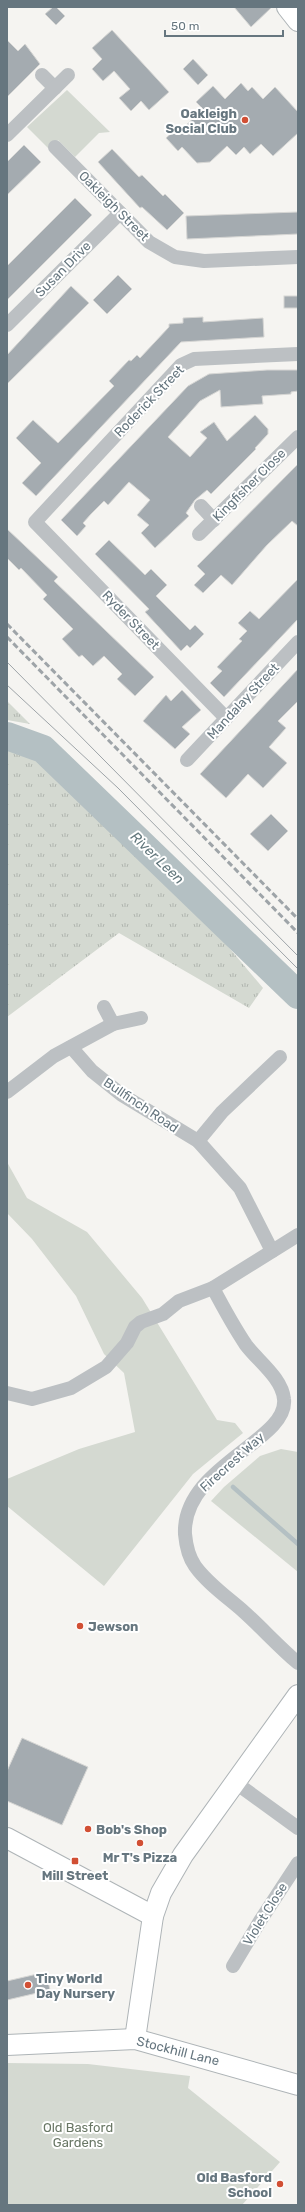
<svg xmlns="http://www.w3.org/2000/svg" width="305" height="2212" font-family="Rubik,sans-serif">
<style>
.grass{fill:url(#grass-tufts)}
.green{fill:#d4d9d1}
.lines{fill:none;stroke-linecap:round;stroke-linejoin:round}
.stream{stroke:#b4c0c3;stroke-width:4.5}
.river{stroke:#b4c0c3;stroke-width:28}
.building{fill:#a4abb0;stroke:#d6d6d4}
.secondary-casing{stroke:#aeb4b7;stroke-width:22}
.street{stroke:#bcc0c3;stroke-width:14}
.secondary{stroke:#fff;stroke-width:20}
.tram{stroke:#9ea4a8;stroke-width:1}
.rail{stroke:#9ea4a8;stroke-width:3;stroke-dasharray:6 3;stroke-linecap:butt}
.poi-dot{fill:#d14f34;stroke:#fff;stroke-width:1.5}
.labels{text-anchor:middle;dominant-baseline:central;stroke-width:4;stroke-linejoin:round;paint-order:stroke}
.poi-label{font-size:13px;font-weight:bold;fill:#66767f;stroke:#fff;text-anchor:start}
.street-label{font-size:13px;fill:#66767f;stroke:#fff}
.park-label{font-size:13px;fill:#697765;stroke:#fff}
.water-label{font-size:14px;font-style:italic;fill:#62777c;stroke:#fff}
</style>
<defs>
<pattern id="grass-tufts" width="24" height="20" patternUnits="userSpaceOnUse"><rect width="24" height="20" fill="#d4d9d1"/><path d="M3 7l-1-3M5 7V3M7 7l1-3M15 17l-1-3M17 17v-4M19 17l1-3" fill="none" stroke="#b0b5af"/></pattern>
</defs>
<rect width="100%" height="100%" fill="#f5f4f1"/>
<g class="grass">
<path d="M7,701L30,724L7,720Z"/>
<path d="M7,736L45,746L168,875L263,988L249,1008L119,933L7,1017Z"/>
</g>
<g class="green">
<path d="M67,90L110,132L99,133L75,157L58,140L49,149L27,127Z"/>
<path d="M7,1162L27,1198L87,1232L142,1298L217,1420L235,1423L243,1433L193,1474L104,1586L7,1506V1479L79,1449L135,1432L124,1373L104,1354L76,1296L32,1239L7,1213Z"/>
<path d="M281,1449L298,1452V1572L211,1501L224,1487L260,1456Z"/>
<path d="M7,2063L88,2064L190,2076L188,2088L280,2162L242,2205H7Z"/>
</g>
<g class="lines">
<path class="stream" d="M233,1487L298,1544"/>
<path class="river" d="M7,736L43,749L298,995"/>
</g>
<g class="building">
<path d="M53,7H56L65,16L56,25L45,14Z"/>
<path d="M234,7H272L251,27Z"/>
<path d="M112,30L169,92L149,110L141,101L131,111L119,98L130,89L114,71L103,81L92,69L102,59L92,48Z"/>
<path d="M7,40L18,51L25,44L40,64L7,97Z"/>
<path d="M193,59L208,75L198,85L183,69Z"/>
<path d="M241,83L248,91L252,87L263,99L275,87L298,112V133L273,156L261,144L250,154L244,147L236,155L227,146L210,162L197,163L182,147L178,151L166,138L177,128L180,131L203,109L196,102L213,86L225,99Z"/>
<path d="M24,145L41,162L7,195V162Z"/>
<path d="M112,149L139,177L142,175L163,196L165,194L184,213L167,230L142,207L140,208L98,162Z"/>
<path d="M75,198L92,215L7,300V266Z"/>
<path d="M298,212V234L187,239L186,216Z"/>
<path d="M118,275L132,289L107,314L93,300Z"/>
<path d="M71,286L89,303L7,384V355Z"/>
<rect x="284" y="296" width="14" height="12"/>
<path d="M203,317V322L263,318L264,337L181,342L36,496L22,483L41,463L16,438L33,420L58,443L114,386L109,381L129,360L131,361L137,355L140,358L169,327V324L183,323V318Z"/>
<path d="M267,370H298V391L291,392V394L262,396L263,404L221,407L220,390L200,401L168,437L190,457L207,438L200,432L214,422L227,441L255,415L268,429V434L255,448L256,449L211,494L207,490L195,500L186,513L189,516L155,548L141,533L149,525L137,515L150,500L129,482L108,505L104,501L91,514L83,523L86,526L77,536L61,520L188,386L209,374Z"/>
<path d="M298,464V526L292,521L267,545L232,585L221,575L203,593L194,585L205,574L197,566Z"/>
<path d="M7,529L58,577L54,581L154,677L135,696L117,679L122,674L104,656L93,666L82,655L79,657L62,639L73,629L43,599L47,595L21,568L19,570L7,558Z"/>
<path d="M109,540L145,575L151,569L167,585L156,596L190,630L195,625L204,634L190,648L187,645L181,651L145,612L149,609L95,554Z"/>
<path d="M298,579V619L224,697L210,683L222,671L217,667L242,641L239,639L247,631L238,623L250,611L259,619Z"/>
<path d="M298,669V701L278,721L286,728L269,747L287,763L263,788L248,774L226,798L200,774Z"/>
<path d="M182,690L201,710L182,727L190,734L175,749L143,721L166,695L171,701Z"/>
<path d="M271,814L288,831L268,851L250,834Z"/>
<path d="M22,1738L88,1767L62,1825L7,1801V1771Z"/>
<path d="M46,1972L50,1990L7,2000V1981Z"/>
</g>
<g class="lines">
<defs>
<g id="secondary">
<path d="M287,7L298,21"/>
<path d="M7,1838L153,1916"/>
<path d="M135,2039L153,1916L161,1893L183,1855L298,1695"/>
<path d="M7,2045L135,2039L298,2085"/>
</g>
</defs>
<use href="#secondary" class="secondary-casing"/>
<g class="street">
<path d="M42,75L55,88"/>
<path d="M7,135L68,75"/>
<path d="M55,147L149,242L175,257L204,261L298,257"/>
<path d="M7,325L120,213"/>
<path d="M201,506L214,520"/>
<path d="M199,534L298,437"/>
<path d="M226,718L35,522L181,365L194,359L298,354"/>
<path d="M187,760L298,642"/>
<path d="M104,1007L113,1024L141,1018"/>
<path d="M71,1047L92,1071L122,1095L198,1141L240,1188L272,1251"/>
<path d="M7,1092L54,1056L113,1024"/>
<path d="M198,1141L222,1112L280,1057"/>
<path d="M213,1288C223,1307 234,1327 246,1345C258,1361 282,1378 284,1399C289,1441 182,1466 185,1534C186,1545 188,1556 195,1566C207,1583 227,1597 243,1611C262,1628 279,1647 298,1663"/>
<path d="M7,1393L32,1399L71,1388L106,1367L127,1343L135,1327L141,1322L163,1314L179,1301L213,1288L298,1235"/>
<path d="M236,1783L298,1828"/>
<path d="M233,1966L260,1921L298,1863"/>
</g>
<use href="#secondary" class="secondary"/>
<g class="tram">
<path d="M7,662L298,956"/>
<path d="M7,685L118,788L298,969"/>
</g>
<g class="rail">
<path d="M7,624L298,919"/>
<path d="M7,637L298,933"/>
</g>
</g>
<g class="poi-dot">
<circle cx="245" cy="120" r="4"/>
<circle cx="80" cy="1626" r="4"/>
<circle cx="88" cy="1829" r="4"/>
<circle cx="140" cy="1843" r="4"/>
<rect x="71" y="1857" width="8" height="8" rx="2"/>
<circle cx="28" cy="1985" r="4"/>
<circle cx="280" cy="2184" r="4"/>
</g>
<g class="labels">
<g class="poi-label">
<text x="237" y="113" text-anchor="end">Oakleigh<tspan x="237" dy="15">Social Club</tspan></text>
<text x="88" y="1626">Jewson</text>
<text x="96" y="1829">Bob's Shop</text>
<text x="140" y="1857" text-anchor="middle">Mr T's Pizza</text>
<text x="75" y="1875" text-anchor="middle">Mill Street</text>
<text x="36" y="1978">Tiny World<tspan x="36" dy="15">Day Nursery</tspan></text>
<text x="272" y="2177" text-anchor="end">Old Basford<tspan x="272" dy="15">School</tspan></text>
</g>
<g class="street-label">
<text transform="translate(114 206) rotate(45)">Oakleigh Street</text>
<text transform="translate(63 269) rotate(-45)">Susan Drive</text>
<text transform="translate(149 401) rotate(-46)">Roderick Street</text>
<text transform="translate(249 485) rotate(-45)">Kingfisher Close</text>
<text transform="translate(131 620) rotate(46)">Ryder Street</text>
<text transform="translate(243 701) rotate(-47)">Mandalay Street</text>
<text transform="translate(141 1105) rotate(34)">Bullfinch Road</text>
<text transform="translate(232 1462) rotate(-42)">Firecrest Way</text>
<text transform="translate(265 1914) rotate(-58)">Violet Close</text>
<text transform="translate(178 2051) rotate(14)">Stockhill Lane</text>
</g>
<g class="park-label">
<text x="78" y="2127">Old Basford<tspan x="78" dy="15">Gardens</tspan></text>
</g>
<g class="water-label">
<text transform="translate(157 858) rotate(44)">River Leen</text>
</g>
</g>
<rect width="305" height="2212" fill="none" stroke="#66767f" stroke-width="16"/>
<path d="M165 30v6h118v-6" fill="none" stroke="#66767f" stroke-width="2"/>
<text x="171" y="30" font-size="12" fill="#66767f" stroke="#ffffff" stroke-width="3" paint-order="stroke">50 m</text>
</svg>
